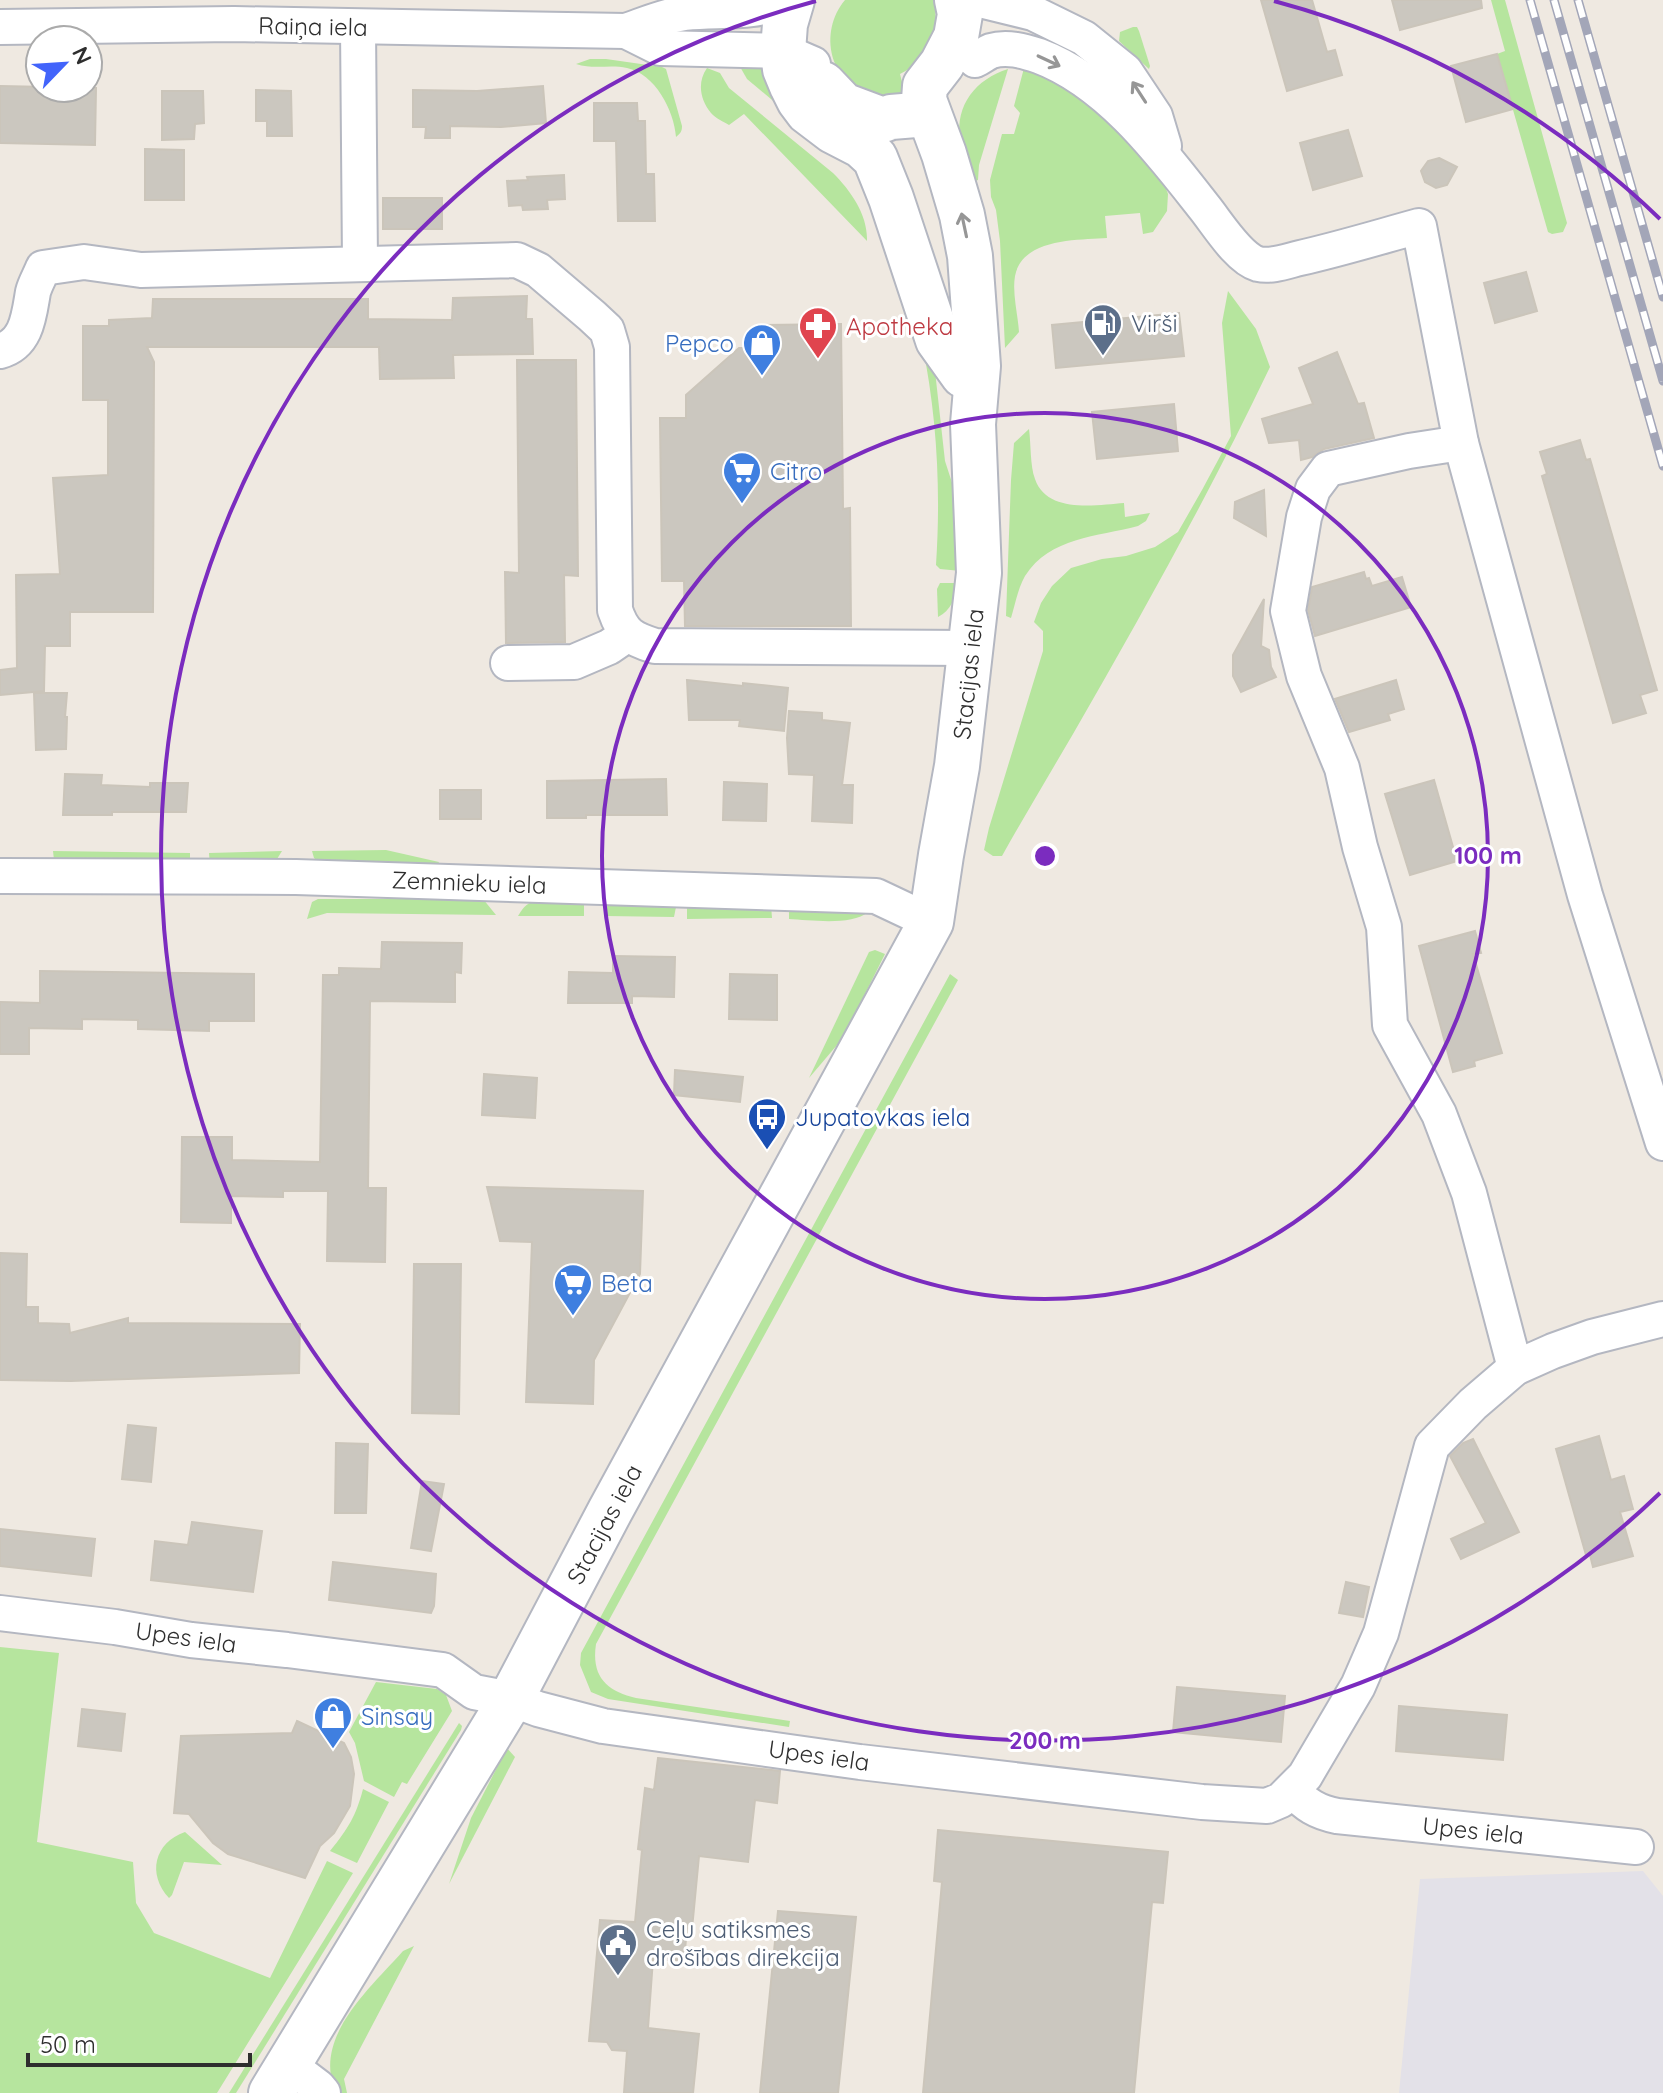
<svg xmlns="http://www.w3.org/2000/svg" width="1663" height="2093" font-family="Quicksand,sans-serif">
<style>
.industrial{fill:#e3e1e8}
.green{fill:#b6e59e}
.building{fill:#cbc7bf;stroke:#cbc5ba;stroke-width:2}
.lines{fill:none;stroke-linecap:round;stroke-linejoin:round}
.street-casing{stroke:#b4b7c1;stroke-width:38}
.secondary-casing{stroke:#b4b7c1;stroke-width:48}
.street{stroke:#fff;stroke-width:34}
.secondary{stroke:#fff;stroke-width:44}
.rail-casing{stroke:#a3a6b8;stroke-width:9}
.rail{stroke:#fff;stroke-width:6;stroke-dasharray:18;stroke-linecap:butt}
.oneway{stroke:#969696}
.ring{fill:none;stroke:#7b2cbf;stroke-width:4}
.labels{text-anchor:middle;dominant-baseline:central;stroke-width:6;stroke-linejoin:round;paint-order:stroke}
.street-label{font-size:24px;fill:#2e2e2e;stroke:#fff}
.service-label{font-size:24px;fill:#4e5e75;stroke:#fff;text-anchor:start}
.health-label{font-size:24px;fill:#be3a42;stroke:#fff;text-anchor:start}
.shop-label{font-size:24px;fill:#366cbe;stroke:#fff;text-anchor:start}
.transit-label{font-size:24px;fill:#164399;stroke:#fff;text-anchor:start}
.centre{fill:#7b2cbf;stroke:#fff;stroke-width:4}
.ring-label{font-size:24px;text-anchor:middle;font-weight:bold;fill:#7b2cbf;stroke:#fff;stroke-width:6;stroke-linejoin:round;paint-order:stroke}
</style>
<rect width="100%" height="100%" fill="#efe9e1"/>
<path class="industrial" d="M1643,1871L1663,1896V2093H1399L1420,1879Z"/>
<g class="green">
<path d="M845,0H933C942,29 928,61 900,74L905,94C894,96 884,97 873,95C829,85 818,32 845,0Z"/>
<path d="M1491,0H1505L1567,223L1563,232L1552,234L1548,232L1497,54L1505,51Z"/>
<path d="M1133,27H1137L1139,31L1150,66L1149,69L1119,41L1120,32Z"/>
<path d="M590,59H606L662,67L666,69L682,126C682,131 681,133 676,137C674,110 655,74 627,68C609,64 595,70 576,64Z"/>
<path d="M755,63L768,72L859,173L747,79L739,65Z"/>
<path d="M707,68L720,73L729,88L833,173C851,191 868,215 867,241L744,114L729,125C724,122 715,118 711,113C700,100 697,82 707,68Z"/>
<path d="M1024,68L1090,97L1157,165L1168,194L1167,211L1153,232L1143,234L1140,213L1105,216L1107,238C1079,240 1022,238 1015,276C1012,293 1018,315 1019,332L1005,348L1000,241L996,210L991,197L990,180L1002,134H1014L1020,113L1014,106Z"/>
<path d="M1008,69L979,165L978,180L973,182C969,168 963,154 960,139C955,105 976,79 1008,69Z"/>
<path d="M1228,291L1256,329L1270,367C1210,493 1142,614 1073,734C1049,775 1025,815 1002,856H993L984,850L989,828L1043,651V631L1034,622L1041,603L1052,586L1071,568L1102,559L1126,556L1155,547L1178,532L1202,490L1231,436L1222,323Z"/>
<path d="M922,343L935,371L945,461L956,495L961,571L940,569L936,565C941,490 937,416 922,343Z"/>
<path d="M1029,429C1031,443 1030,466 1035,479C1047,514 1096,505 1124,503L1125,517L1150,513L1146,521L1138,526C1097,537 1050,537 1025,576C1018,588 1015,605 1011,618L1006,616L1011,480L1014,443Z"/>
<path d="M940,583H959C956,596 951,611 938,617L937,589Z"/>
<path d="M386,850L439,862L437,866L321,864L314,858L312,851Z"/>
<path d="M53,851L190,853V862L54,860Z"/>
<path d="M282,851L277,859L269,865L210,867L209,853Z"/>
<path d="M318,899H483L496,915L327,913L307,919L312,902Z"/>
<path d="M539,900L578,901L584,904V916H518C524,906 528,902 539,900Z"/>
<path d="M609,903H672L676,907L674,917L606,916V907Z"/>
<path d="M771,905L772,918L687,919V906Z"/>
<path d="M789,906L868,912C852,926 810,920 789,919Z"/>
<path d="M875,950L885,954L843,1038L809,1078L869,952Z"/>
<path d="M950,974L958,980L596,1644C591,1677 607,1691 636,1698L790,1721L789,1727L608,1699L591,1692L580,1665L581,1653Z"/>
<path d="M0,1647L59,1653L37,1842L133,1862L136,1903L154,1933L270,1978L327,1861L353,1873L217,2093H0Z"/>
<path d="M376,1682L437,1689L446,1695L452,1711L407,1784L402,1782L394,1797L364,1781L355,1743L349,1732Z"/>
<path d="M459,1723L462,1726L461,1730L236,2093H229Z"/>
<path d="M507,1748L515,1757L449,1884L471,1818Z"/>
<path d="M363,1789L389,1802L357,1863L330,1851C348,1829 356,1816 363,1789Z"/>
<path d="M185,1832L222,1865L184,1862L172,1895L169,1898C147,1874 154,1843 185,1832Z"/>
<path d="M414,1946L344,2079L347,2093H339C336,2088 332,2082 331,2076C323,2028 374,1984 403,1951Z"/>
</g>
<g class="building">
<path d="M1261,0H1312L1327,52L1335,50L1342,75L1287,91Z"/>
<path d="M1392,0H1481L1482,8L1400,30Z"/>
<path d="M1497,54L1513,109L1466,122L1451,66Z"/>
<path d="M0,86L96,88L95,145L0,143Z"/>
<path d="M543,86L546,123L501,127L450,126V138H425L426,127H413V90L477,91Z"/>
<path d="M256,90L291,91L292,136H267V121H256Z"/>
<path d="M162,91H203L204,123L195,124L194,139L162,140Z"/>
<path d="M594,103H637L638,121H645L646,174H654L655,221H618L616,141H594Z"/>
<path d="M1348,130L1362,176L1313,190L1300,143Z"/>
<path d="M145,149L184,150V200H145Z"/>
<path d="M1439,158L1457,167L1447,185L1436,188L1425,182L1421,171L1428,161Z"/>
<path d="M564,175L565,199L547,200L548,209L523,210L522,205L509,206L507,181L528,180L527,177Z"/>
<rect x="383" y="198" width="59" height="31"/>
<path d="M1526,272L1537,311L1495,323L1484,283Z"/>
<path d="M527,296L526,319H532L533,354L453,355L454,378L380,379L379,347H147L154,362L153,612H70V646H45L44,691L0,695V670L17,668L16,575L60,574L53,478L108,475V400H83V326H109V320L152,318L153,299H368V319L452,320L453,298Z"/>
<path d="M1179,313L1184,356L1056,368L1052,325Z"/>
<path d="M841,324L843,509L850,508L851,626H685L684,581H662L660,418H686V395L739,348H766L765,325Z"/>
<path d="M1337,352L1358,404L1364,403L1374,438L1324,449L1312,457L1301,460L1299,440L1269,443L1262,419L1313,404L1299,368Z"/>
<path d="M517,360H576L578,576L564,575L565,642L506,643L505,572L519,573Z"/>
<path d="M1174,404L1178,451L1097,459L1092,412Z"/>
<path d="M1580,440L1586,460L1590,459L1657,690L1640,695L1646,713L1613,723L1542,476L1547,474L1540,452Z"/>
<path d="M1264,490L1266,536L1234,518L1235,502Z"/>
<path d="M1364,572L1366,579L1369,578L1372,586L1402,577L1411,607L1315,636L1308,610L1312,587Z"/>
<path d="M1264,599L1261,646L1269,650L1271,667L1276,677L1241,692L1233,676V655Z"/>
<path d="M687,680L743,686V683L788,688L784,731L739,726L740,720H689Z"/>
<path d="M1396,680L1404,709L1388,714L1390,720L1349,732L1335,699Z"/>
<path d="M34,693H67L65,717H67L66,749L36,750Z"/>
<path d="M789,711L822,713V720L850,723L842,785H853L852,823L812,821L814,775L789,774L787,738Z"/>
<path d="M65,774L102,775L101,785L150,787V783H188L186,812H112V815H63Z"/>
<path d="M666,779L667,815H586V818H547V781Z"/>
<path d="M1434,780L1457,861L1410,875L1385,794Z"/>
<path d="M724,782L767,784L766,821L723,820Z"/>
<rect x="440" y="790" width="41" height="29"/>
<path d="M1475,931L1481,953L1473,954L1502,1053L1474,1061L1475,1066L1453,1072L1419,946Z"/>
<path d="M382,942L462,943L461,973L455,972V1002L370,1001L368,1188H386L385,1262L327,1261L328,1191H283V1197L231,1196V1223L181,1222L182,1137H232V1160L320,1162L323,975H339V968L381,969Z"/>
<path d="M613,956L675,957L674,997L632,996V1003H568L569,972L613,973Z"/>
<path d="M40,971L254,974V1021H209V1031L138,1029V1020L82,1019V1029L29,1028V1054H0V1002L40,1003Z"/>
<path d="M730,974L777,975V1020L729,1019Z"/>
<path d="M675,1070L743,1077L740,1102L674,1095Z"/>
<path d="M484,1074L537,1078L535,1118L482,1115Z"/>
<path d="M487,1187L643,1191L640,1274L594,1360L593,1404L526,1402L532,1242L500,1241Z"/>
<path d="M0,1253L27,1254L26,1307H38V1323L69,1324L70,1333L128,1318V1323L300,1324L299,1373L71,1381L0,1380Z"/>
<path d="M414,1264H461L459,1414L412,1413Z"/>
<path d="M128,1425L156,1428L151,1482L122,1479Z"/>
<path d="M1599,1436L1611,1480L1624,1476L1633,1509L1620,1512L1633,1556L1593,1567L1590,1555H1586L1556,1449Z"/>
<path d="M1473,1439L1519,1532L1461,1559L1451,1539L1486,1523L1450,1456L1463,1443Z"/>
<path d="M336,1443L368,1444L366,1513H335Z"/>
<path d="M422,1481L444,1484L431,1551L411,1548Z"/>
<path d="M192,1522L262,1531L253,1592L151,1580L155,1541L188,1545Z"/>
<path d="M0,1529L95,1539L91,1576L0,1566Z"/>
<path d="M333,1562L436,1574L434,1606L431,1613L329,1600Z"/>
<path d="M1346,1582L1369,1587L1363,1617L1339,1613Z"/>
<path d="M1177,1687L1285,1696L1281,1742L1173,1732Z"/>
<path d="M1399,1706L1507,1715L1503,1760L1396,1751Z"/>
<path d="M82,1709L125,1714L121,1751L78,1746Z"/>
<path d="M297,1721L344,1743L351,1757L354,1774L350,1806L334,1833L320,1846L305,1878L228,1854L213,1843L189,1814L174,1813L181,1736L292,1733Z"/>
<path d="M658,1758L780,1771L777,1803L755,1800L748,1862L699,1856L692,1929L687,1928L684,1961L653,1959L648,2028L699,2034L693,2093H624L627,2051L612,2050L607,2042L589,2041L600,1920L635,1922L642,1850L638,1849L645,1788L654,1790Z"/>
<path d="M938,1830L1168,1852L1163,1903L1152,1902L1134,2093H923L942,1882L934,1881Z"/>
<path d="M778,1911L856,1917L838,2093H760Z"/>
</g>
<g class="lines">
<defs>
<g id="street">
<path d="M980,0L1033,13L1084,38L1125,71L1155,116L1164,146"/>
<path d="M0,27L234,24L626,31C646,24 664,16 685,13C718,9 753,15 784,0"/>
<path d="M358,27L360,263"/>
<path d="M626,31L660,48L783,51L813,64"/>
<path d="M975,60C980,58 986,53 991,51C1007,46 1024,51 1039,56C1108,82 1160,151 1204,207C1217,223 1238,258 1258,264C1272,267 1287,261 1300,258C1340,249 1379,237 1419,226L1461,443L1585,895L1663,1143"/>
<path d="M0,351C27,344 29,315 33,292C35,284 40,276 43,268L84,262L141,270L517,260L538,270L592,316L607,330L612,347L615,610C623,634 632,639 655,646L971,648"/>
<path d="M1461,443L1409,451L1328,469L1313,489L1304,517L1288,611L1304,676L1342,768L1360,847L1384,927L1390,1025L1439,1114L1469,1193L1515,1368"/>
<path d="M508,663L574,662L609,647L628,634"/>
<path d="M0,876L296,877L876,896L931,922"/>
<path d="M0,1613L115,1627L191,1640L287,1650L443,1670L474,1692L511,1699L538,1709L603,1726L860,1762L1202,1802L1267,1806L1281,1800L1305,1776L1358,1686L1381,1633L1432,1446L1473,1404L1515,1368L1553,1351L1592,1337L1663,1319"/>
<path d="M1292,1790C1306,1805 1317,1812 1337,1816L1636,1847"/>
<path d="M289,2065L318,2087L323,2093"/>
</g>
<g id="secondary">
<path d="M792,0L785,24L783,51L785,69L792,86L799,100L808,112L833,131L862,146L875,158L891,198L938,340L963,375"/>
<path d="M823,84L843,105L883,120L891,117L928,114"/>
<path d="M271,2093L511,1699L610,1511L931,922L941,855L957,766L979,573L973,424L978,366L970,256L962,215L944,154L924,100L925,86L942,64L956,37L960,14L957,0"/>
</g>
</defs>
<use href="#street" class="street-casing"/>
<use href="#secondary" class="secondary-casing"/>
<use href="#street" class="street"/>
<use href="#secondary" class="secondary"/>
<defs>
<g id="rail">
<path d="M1530,0L1663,466"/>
<path d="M1554,0L1663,381"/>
<path d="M1578,0L1663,297"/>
</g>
</defs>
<use href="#rail" class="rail-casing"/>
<use href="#rail" class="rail"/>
</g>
<defs><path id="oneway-shaft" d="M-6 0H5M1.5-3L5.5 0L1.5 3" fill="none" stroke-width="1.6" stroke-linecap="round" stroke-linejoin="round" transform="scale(2)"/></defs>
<g class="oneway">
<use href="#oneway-shaft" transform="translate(1049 61) rotate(25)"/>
<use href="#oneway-shaft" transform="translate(1139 92) rotate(-123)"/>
<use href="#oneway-shaft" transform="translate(964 225) rotate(-102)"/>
</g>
<g class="ring">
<circle cx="1045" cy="856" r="443"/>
<path d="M1660 1493A885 885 0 1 1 816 1M1274 1A885 885 0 0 1 1660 219"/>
</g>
<defs>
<symbol id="fuel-pin" viewBox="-11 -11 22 30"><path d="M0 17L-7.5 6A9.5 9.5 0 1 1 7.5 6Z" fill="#5c6f8a" stroke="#fff"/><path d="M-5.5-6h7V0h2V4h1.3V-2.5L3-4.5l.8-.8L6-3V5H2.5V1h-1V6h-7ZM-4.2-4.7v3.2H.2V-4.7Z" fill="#fff"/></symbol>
<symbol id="pharmacy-pin" viewBox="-11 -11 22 30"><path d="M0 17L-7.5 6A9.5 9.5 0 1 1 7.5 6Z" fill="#e0444e" stroke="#fff"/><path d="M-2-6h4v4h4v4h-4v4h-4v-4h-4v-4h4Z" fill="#fff"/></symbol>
<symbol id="shop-pin" viewBox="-11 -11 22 30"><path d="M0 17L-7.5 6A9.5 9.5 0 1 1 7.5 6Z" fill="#3f7fe0" stroke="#fff"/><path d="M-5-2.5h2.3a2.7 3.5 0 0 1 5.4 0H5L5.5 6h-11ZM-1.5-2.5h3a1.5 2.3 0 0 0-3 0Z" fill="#fff"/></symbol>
<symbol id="supermarket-pin" viewBox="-11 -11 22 30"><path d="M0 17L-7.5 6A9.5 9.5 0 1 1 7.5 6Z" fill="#3f7fe0" stroke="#fff"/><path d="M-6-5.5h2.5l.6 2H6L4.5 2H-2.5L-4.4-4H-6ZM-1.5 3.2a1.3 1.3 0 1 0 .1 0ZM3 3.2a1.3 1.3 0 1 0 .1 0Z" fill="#fff"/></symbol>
<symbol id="bus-pin" viewBox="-11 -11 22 30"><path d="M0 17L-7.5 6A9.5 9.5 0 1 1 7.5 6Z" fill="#1a4fb4" stroke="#fff"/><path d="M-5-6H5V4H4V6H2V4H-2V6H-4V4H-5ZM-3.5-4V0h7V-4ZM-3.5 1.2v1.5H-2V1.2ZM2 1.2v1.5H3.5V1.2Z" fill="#fff"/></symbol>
<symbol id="civic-pin" viewBox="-11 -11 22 30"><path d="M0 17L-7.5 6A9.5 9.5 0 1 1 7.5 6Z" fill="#5c6f8a" stroke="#fff"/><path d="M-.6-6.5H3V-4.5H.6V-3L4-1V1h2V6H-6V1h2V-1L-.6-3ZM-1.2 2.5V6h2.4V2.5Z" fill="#fff"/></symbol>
</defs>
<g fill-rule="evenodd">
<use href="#fuel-pin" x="1081" y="301" width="44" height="60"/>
<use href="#pharmacy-pin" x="796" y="304" width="44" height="60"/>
<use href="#shop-pin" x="740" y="321" width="44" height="60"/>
<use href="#supermarket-pin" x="720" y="449" width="44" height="60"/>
<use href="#bus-pin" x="745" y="1095" width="44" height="60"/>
<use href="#supermarket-pin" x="551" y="1261" width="44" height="60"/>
<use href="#shop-pin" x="311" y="1694" width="44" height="60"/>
<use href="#civic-pin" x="596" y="1921" width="44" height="60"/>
</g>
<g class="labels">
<g class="street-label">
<text transform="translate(313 26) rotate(1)">Raiņa iela</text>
<text transform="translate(968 674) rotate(-84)">Stacijas iela</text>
<text transform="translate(469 882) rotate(2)">Zemnieku iela</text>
<text transform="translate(604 1524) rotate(-62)">Stacijas iela</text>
<text transform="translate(186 1637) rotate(8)">Upes iela</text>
<text transform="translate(819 1755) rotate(8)">Upes iela</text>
<text transform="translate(1473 1830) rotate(6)">Upes iela</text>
</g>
<g class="service-label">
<text x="1131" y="323">Virši</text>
<text x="646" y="1929">Ceļu satiksmes<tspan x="646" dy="28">drošības direkcija</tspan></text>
</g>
<g class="health-label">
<text x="846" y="326">Apotheka</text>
</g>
<g class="shop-label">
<text x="734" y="343" text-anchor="end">Pepco</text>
<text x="770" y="471">Citro</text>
<text x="601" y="1283">Beta</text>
<text x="361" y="1716">Sinsay</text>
</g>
<g class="transit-label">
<text x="795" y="1117">Jupatovkas iela</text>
</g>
</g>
<circle cx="1045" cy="856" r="12" class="centre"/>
<g class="ring-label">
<text x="1488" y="864">100 m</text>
<text x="1045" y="1749">200 m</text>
</g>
<g transform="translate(64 64) rotate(65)"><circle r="38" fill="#ffffff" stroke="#ababab" stroke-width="2"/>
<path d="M0-6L14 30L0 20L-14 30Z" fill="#4264fb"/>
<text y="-12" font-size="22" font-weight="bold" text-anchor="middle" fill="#2e2e2e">N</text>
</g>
<path d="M28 2053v12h222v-12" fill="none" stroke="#2e2e2e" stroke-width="4"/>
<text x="40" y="2053" font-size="24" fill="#2e2e2e" stroke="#ffffff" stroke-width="6" paint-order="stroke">50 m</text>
</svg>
